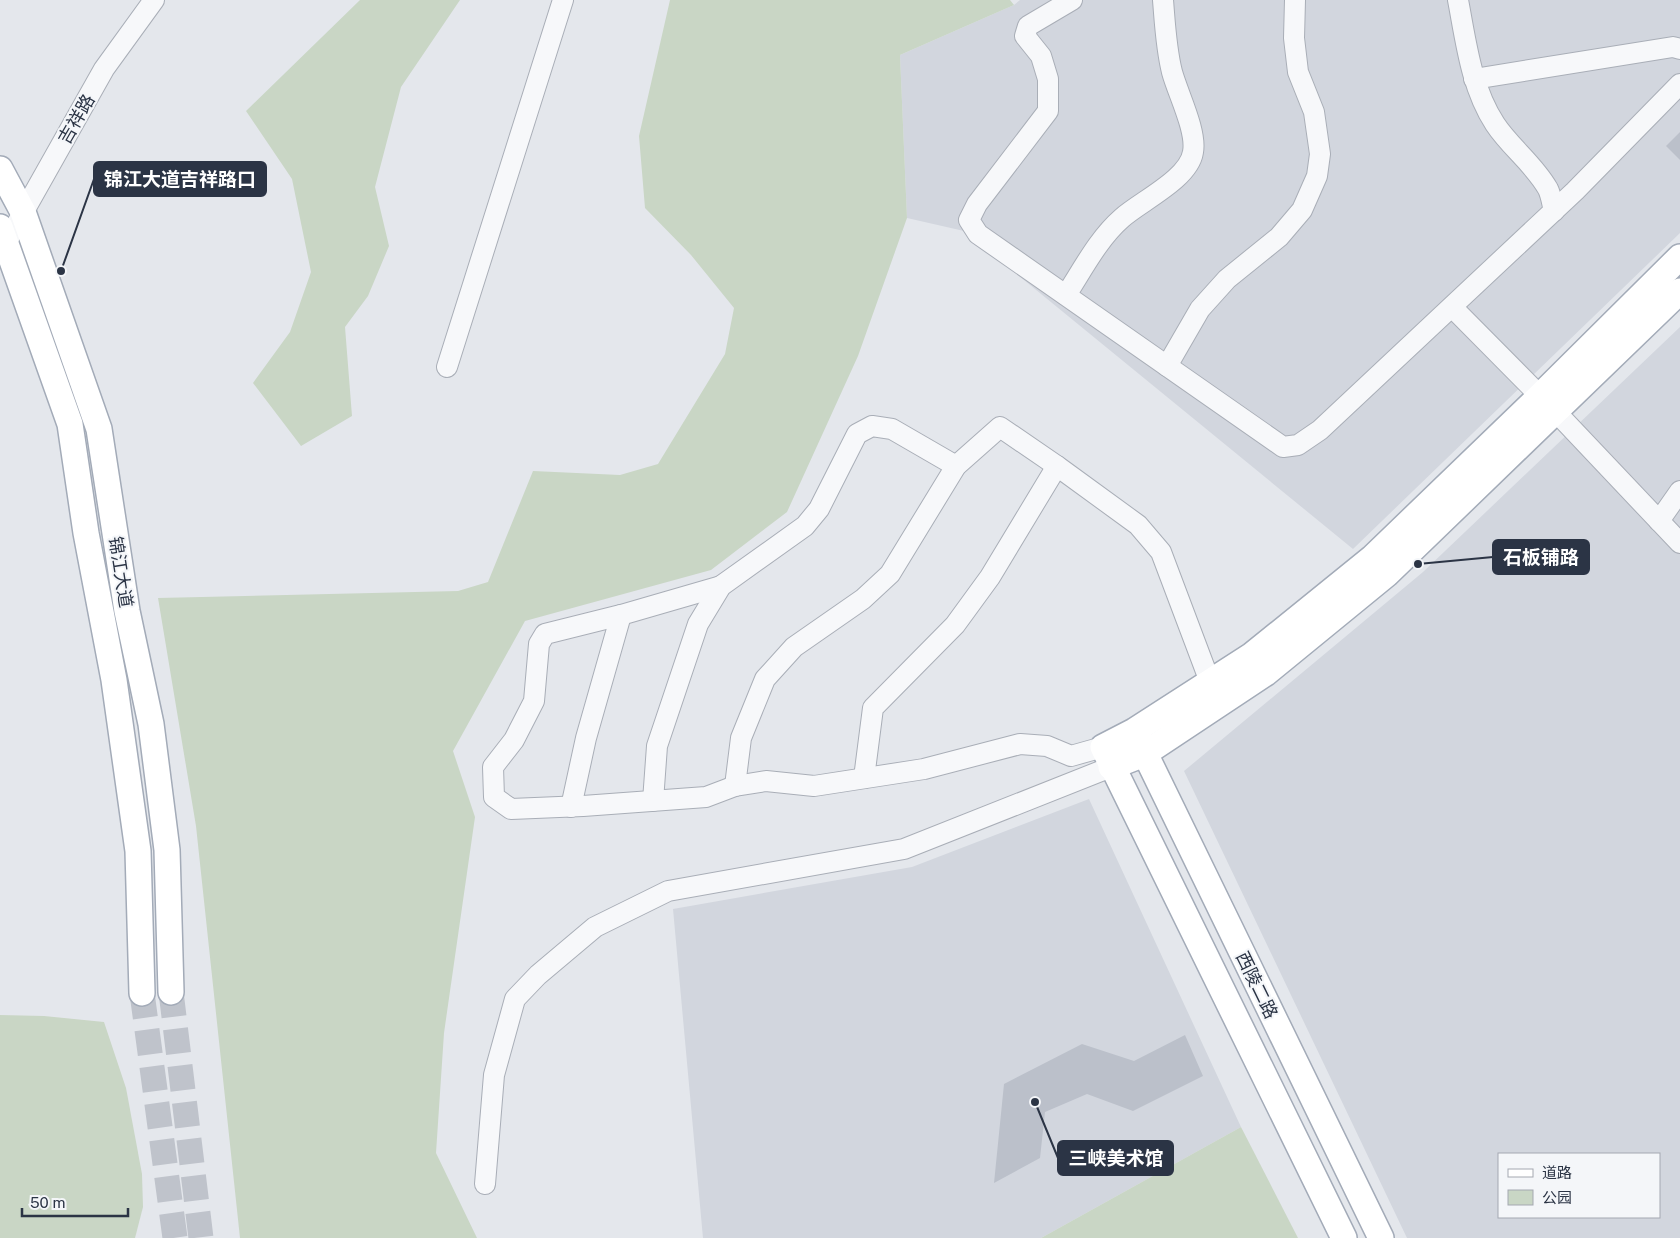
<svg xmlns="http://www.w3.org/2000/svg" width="1680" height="1238" font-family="'Public Sans','Noto Sans SC',sans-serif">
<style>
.built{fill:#d2d6de;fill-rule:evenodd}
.green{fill:#c9d6c5}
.building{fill:#bbc0ca}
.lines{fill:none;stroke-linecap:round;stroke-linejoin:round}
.major-tunnel{stroke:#bfc3cb;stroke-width:25;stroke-dasharray:25 12;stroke-linecap:butt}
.minor-casing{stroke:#a9aeb7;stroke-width:22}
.major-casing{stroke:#a3abb8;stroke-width:28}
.minor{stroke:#f7f8fa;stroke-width:20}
.major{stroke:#fff;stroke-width:25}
.labels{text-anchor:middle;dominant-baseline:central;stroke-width:4;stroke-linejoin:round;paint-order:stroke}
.street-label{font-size:18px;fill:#2b3445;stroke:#f4f6f9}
.leader{fill:none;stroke:#2b3445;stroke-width:2}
.callout-dot{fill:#2b3445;stroke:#f4f6f9;stroke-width:2}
.callout{fill:#2b3445;stroke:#2b3445;stroke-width:2}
.callout-label{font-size:19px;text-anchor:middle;font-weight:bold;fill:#fff}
</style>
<rect width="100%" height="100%" fill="#e4e7ec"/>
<g class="built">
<path d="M1020,0H1680V233L1353,549L964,231L907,218L900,55L1014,5Z"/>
<path d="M1680,327V1238H1407L1184,771L1423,572ZM1499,1154H1659V1217H1499Z"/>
<path d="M1089,799L1241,1127L1041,1238H703L673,909L912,867Z"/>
</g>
<g class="green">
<path d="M360,0H460L401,87L375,187L389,246L368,296L345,327L352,416L301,446L253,383L290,332L311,272L292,179L246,111Z"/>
<path d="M670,0H1010L1014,5L900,55L907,218L858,356L787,512L711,570L525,621L453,751L475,817L444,1033L436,1153L477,1238H240L196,826L158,598L458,591L488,582L533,471L620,475L658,464L725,354L734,308L691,255L645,208L639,136Z"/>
<path d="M0,1015L44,1016L104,1022L126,1088L142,1174L143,1207L135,1238H0Z"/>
<path d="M1241,1127L1298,1238H1041Z"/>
</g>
<g class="building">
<path d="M1680,132V160L1666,146Z"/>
<path d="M1185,1035L1203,1076L1133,1111L1087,1094L1045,1112L1040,1158L994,1183L1004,1084L1082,1044L1134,1061Z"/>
</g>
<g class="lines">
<g class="major-tunnel">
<path d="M171,992L201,1238"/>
<path d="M142,993L175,1238"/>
</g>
<defs>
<g id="minor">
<path d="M1072,0L1028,26L1025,36L1041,56L1048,79V111L977,204L969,220L978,234L1283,447L1298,445L1320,430L1575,191L1680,84"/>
<path d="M1458,0C1466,42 1471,87 1495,124C1510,147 1534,164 1548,189C1551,195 1552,203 1554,211"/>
<path d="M1474,79L1673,47L1680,49"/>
<path d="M6,243L104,69L154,0"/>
<path d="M1066,295C1083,269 1098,239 1122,218C1141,201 1189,179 1193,152C1197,131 1178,94 1172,72C1166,48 1165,24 1163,0"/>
<path d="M1452,307L1556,412L1680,543"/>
<path d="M1167,366L1200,309L1227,279L1279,237L1302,210L1317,176L1320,154L1314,112L1298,72L1294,38L1295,0"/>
<path d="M447,367L563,0"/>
<path d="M1659,521L1680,491"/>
<path d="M621,615L545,634L539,644L534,701L514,740L493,767L494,797L511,809L583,806L706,797L735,786L766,781L814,786L924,769L1020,744L1047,746L1071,756L1103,747"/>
<path d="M864,778L873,708L955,625L990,577L1057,466L1138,525L1161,552L1210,682"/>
<path d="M735,786L741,738L765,679L794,647L863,599L890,574L956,466L1000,427L1057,466"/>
<path d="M653,801L657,746L698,624L721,586L805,526L819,509L857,434L872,426L892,429L956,466"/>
<path d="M571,807L586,738L621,615L721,586"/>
<path d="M485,1184L494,1075L515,999L538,975L595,927L668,891L904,849L1111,767"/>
</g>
<g id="major">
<path d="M0,169L23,212L99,429L127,611L151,724L167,850L171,992"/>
<path d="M0,227L70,424L86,533L114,680L138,851L142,993"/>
<path d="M1138,739L1381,1238"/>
<path d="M1111,767L1144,754L1266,673L1387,574L1680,291"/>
<path d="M1344,1238L1103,747L1134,731L1252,655L1372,558L1540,396L1680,257"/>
</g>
</defs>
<use href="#minor" class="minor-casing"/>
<use href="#major" class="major-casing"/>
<use href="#minor" class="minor"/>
<use href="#major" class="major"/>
</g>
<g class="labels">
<g class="street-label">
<text transform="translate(76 119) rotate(-60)">吉祥路</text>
<text transform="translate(121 572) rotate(81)">锦江大道</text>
<text transform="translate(1257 985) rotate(64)">西陵二路</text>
</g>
</g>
<path class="leader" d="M61 271L94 179M1418 564L1493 557M1035 1102L1058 1158"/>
<g class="callout-dot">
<circle cx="61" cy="271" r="5"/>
<circle cx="1418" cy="564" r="5"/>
<circle cx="1035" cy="1102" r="5"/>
</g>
<g class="callout">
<rect x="94" y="162" width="172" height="34" rx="5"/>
<rect x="1493" y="540" width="96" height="34" rx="5"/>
<rect x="1058" y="1141" width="115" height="34" rx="5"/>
</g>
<g class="callout-label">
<text x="180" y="186">锦江大道吉祥路口</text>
<text x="1541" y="564">石板铺路</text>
<text x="1116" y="1165">三峡美术馆</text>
</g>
<rect x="1498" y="1153" width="162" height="65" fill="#f4f6f9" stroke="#a4a8b1"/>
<rect x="1508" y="1169" width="25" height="8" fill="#ffffff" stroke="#a4a8b1"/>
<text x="1542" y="1178" font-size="15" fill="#2b3445">道路</text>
<rect x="1508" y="1190" width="25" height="15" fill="#c9d6c5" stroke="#a4a8b1"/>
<text x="1542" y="1203" font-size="15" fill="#2b3445">公园</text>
<path d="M22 1208v8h106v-8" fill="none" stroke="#2b3445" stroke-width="2.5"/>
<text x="30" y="1208" font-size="15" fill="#2b3445" stroke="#f4f6f9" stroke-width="4" paint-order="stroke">50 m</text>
</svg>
